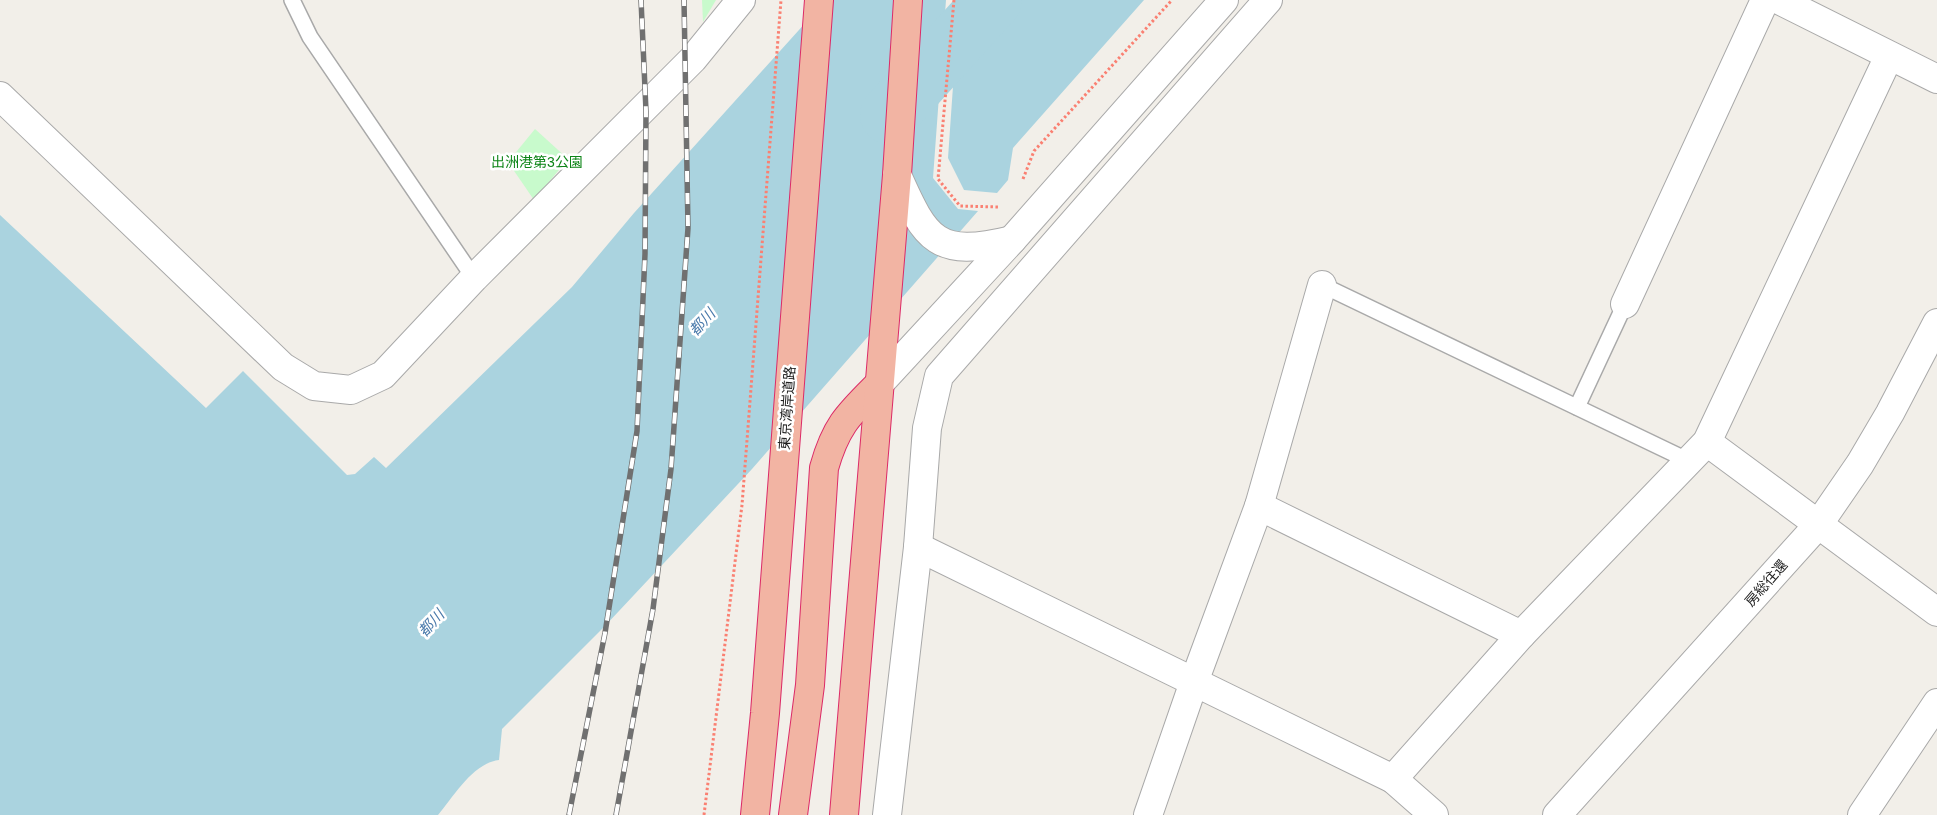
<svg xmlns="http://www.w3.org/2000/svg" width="1937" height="815" font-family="Helvetica,'Noto Sans JP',sans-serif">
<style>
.park{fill:#c8facc}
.water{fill:#aad3df}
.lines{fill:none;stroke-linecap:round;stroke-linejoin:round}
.river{stroke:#aad3df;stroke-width:58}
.service-casing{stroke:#a9a9a9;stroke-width:18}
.minor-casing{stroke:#a9a9a9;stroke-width:30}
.tertiary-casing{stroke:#a9a9a9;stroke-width:30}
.trunk-casing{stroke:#dc2a67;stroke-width:30}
.path{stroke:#fa8072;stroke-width:3;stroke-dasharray:2.5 2.5;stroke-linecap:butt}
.service{stroke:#fff;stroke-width:15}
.minor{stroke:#fff;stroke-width:28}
.tertiary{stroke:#fff;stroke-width:28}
.trunk{stroke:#f2b4a3;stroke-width:28}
.rail-casing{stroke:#707070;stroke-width:5.5}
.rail{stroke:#fff;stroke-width:4;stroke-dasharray:11;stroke-linecap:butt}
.labels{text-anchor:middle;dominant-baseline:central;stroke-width:5;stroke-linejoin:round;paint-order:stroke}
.park-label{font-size:14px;fill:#0c8416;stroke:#fff}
.street-label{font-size:14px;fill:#222;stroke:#fff}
.water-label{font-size:15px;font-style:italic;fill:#4a7aab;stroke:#fff}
</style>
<rect width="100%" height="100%" fill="#f2efe9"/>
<g class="park">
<path d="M702,0H716L703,22Z"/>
<path d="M535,129L568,159L534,200L508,162Z"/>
</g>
<g class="water">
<path d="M826,0H946L933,178L958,209L978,211L752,469L604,627L502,729L499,760C473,763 454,796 438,815H0V215L206,408L243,371L347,475L355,474L374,457L386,468L572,287L634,213Z"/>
<path d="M959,0H1144L1013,148L1008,180L997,193L964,190L948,158Z"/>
</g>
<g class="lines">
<path class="river" d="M889,115L993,0"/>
<defs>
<g id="service">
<path d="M292,0L310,37L474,278"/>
<path d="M1322,285L1689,461"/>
<path d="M1577,407L1625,304"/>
</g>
<g id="minor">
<path d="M1779,0L1937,79"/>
<path d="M1625,304L1765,0"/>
<path d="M1707,442L1937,612"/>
<path d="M1259,506L1521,635"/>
<path d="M918,547L1393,779L1434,815"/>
<path d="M1393,779L1521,635L1707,442L1889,56"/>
<path d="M887,815L918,547L927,428L939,376L1268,0"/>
<path d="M1148,815L1194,682L1259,506L1322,285"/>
<path d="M1862,815L1937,703"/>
</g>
<g id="tertiary">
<path d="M0,96L283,367L314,386L351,390L383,375L474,278L693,59L741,0"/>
<path d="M897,175C926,241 937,258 1012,240"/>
<path d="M879,384L1012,240L1224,0"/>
<path d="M1557,815L1818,525L1860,464L1890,413L1937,323"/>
</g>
<g id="trunk">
<path d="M755,815L765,713L819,0"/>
<path d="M793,815L810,685L824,468C836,425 849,414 879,384"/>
<path d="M844,815L897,175L908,0"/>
</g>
</defs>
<use href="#service" class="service-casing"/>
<use href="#minor" class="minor-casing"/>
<use href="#tertiary" class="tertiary-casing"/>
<use href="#trunk" class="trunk-casing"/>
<g class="path">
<path d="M954,0L938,179L960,206L999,207"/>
<path d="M1023,179L1034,151L1172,0"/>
<path d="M704,815L742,505L781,0"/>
</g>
<use href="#service" class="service"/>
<use href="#minor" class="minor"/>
<use href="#tertiary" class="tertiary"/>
<use href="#trunk" class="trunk"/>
<defs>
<g id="rail">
<path d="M569,815L605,633L637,431L645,254L646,111L641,0"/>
<path d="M616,815L653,609L671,469L688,228L684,0"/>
</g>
</defs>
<use href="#rail" class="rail-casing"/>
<use href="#rail" class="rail"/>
</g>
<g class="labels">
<g class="park-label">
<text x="537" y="162">出洲港第3公園</text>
</g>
<g class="street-label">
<text transform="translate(787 408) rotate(-86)">東京湾岸道路</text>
<text transform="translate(1766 583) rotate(-49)">房総往還</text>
</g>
<g class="water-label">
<text transform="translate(702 322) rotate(-48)">都川</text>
<text transform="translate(431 623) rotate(-48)">都川</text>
</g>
</g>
</svg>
